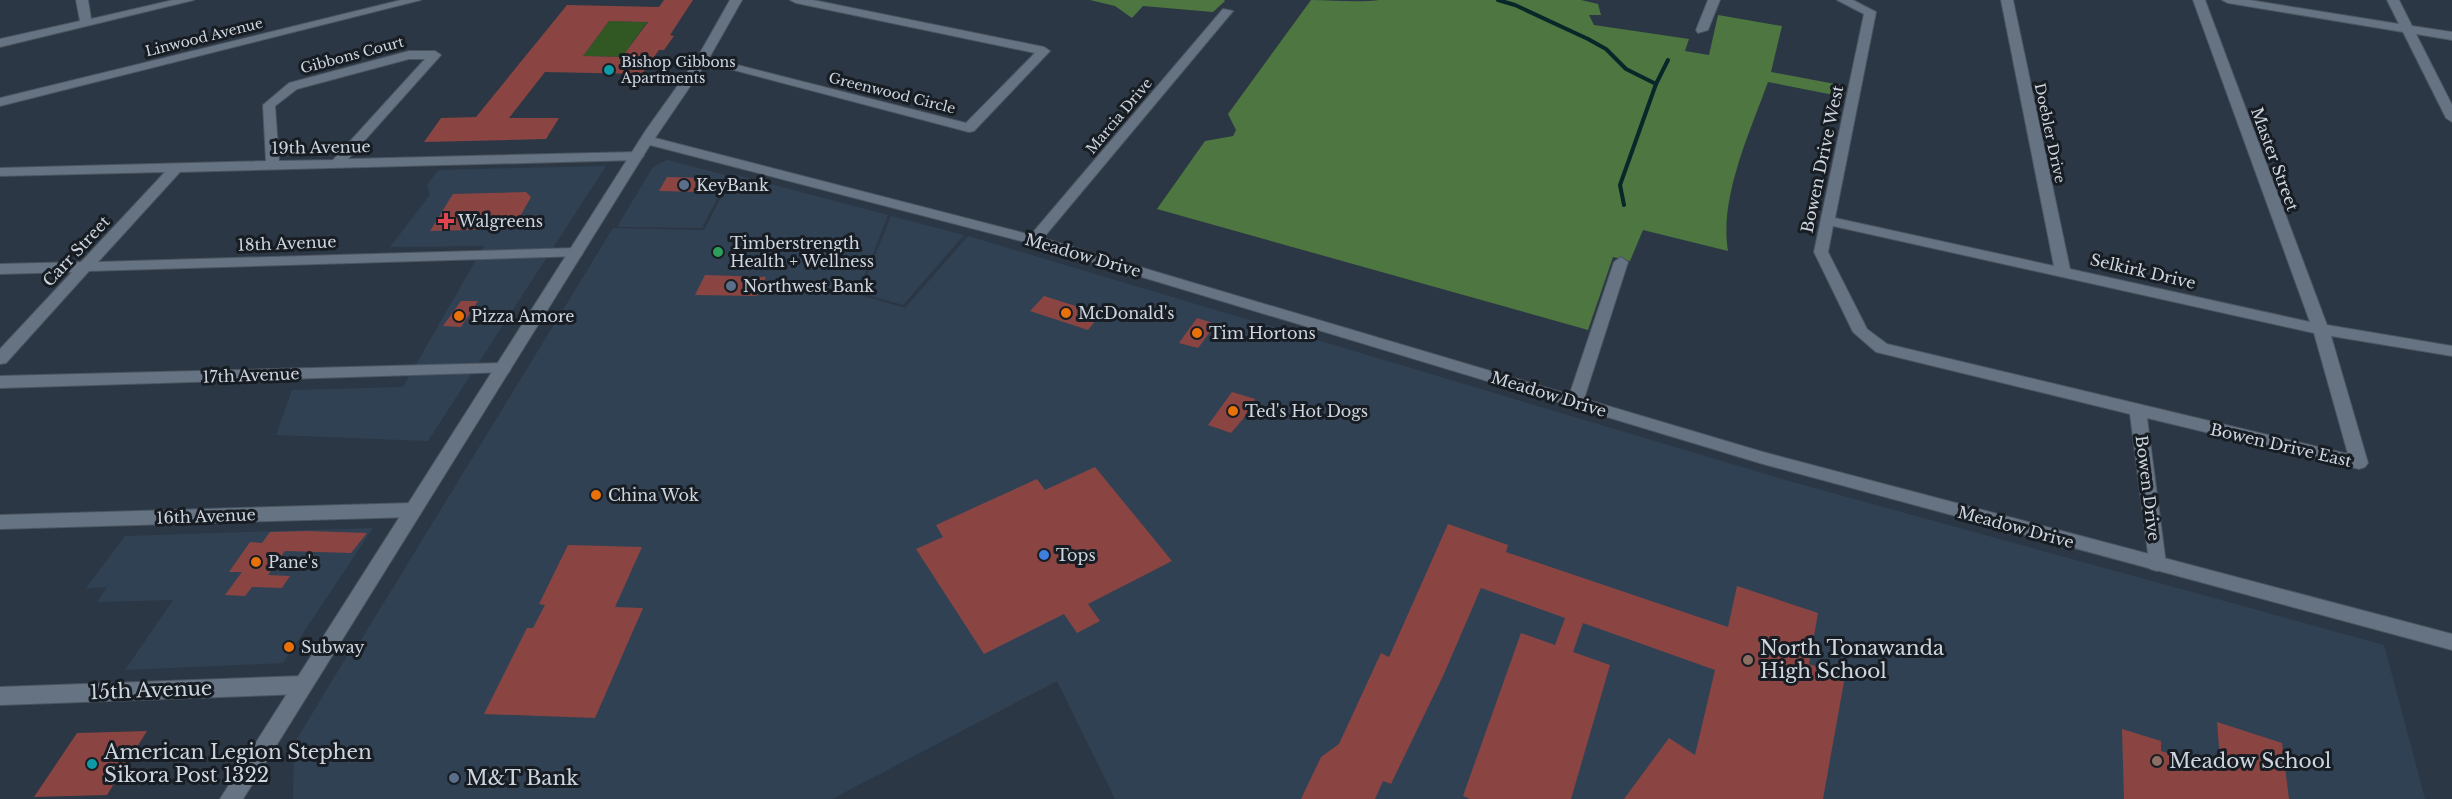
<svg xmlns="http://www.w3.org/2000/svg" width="2452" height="799" font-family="'Libre Baskerville',serif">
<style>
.built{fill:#314154}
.green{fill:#315823}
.forest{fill:#4e7640}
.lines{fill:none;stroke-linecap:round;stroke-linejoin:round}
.stream{stroke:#072829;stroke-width:4}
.building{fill:#8a4543;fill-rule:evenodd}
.minor-casing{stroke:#4b5560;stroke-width:2}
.tertiary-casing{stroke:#4b5560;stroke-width:2}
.minor{fill:#667383;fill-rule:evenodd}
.tertiary{fill:#667383;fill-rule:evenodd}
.culture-dot{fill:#0f9aa8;stroke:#181d24;stroke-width:2}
.service-dot{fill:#5c6f8a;stroke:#181d24;stroke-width:2}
.health-dot{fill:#e0444e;stroke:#181d24;stroke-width:2}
.leisure-dot{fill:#2e9e5b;stroke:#181d24;stroke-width:2}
.food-dot{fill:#e8710a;stroke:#181d24;stroke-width:2}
.shop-dot{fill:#3f7fe0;stroke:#181d24;stroke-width:2}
.education-dot{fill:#8d6e63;stroke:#181d24;stroke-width:2}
.labels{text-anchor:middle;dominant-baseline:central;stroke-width:6;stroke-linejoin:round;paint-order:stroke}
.far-street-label{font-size:14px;fill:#cdd5de;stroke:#181d24}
.far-poi-label{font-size:14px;fill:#cdd5de;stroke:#181d24;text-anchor:start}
.street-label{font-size:16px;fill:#cdd5de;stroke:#181d24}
.poi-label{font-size:16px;fill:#cdd5de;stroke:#181d24;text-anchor:start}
.near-poi-label{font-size:20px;fill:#cdd5de;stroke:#181d24;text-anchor:start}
.near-street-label{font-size:20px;fill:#cdd5de;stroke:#181d24}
</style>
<rect width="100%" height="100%" fill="#2b3744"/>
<g class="built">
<path d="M667,160L729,176L702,228L617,227L653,167Z"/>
<path d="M606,166L428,441L276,435L292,390L403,387L484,246L390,247L430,195L427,185L438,170Z"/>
<path d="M733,174L888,215L857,294L905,308L968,236L1789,481L2384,645L2425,799H1115L1057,681L832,799H293L294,744L353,646L361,640L613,228L704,230Z"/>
<path d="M891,216L964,235L903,305L860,293Z"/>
<path d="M373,528L283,663L125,670L173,600L97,602L107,587L86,588L125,536Z"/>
</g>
<path class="green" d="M609,21L647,22L622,57L583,56Z"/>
<g class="forest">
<path d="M1090,0H1224L1225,1L1213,12L1143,6L1132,18L1115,6Z"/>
<path d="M1311,0C1335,0 1356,3 1379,0H1581L1598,4L1601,15H1589L1594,25L1689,39L1685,51L1709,55L1718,15L1782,26L1771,72L1846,86L1844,97L1768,82C1750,132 1719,198 1728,251L1643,230L1630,261L1613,257L1588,330L1157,209L1205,141L1233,136L1236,130L1228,114Z"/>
</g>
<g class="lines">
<g class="stream">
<path d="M1498,0L1515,5L1588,39L1606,49L1626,69L1656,84"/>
<path d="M1624,205L1620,185L1656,84L1668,60"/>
</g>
</g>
<g class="building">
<path d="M664,0H693L670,35L674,36L664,50H659L642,74L545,72L509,118H559L546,139L424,142L441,118L476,117L567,5L659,7ZM609,21L648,22L622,57L583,56Z"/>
<path d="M667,177L708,178L701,192L659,191Z"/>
<path d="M526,192L531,197L513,229L430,231L453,194Z"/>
<path d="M705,275L766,277L757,296L695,295Z"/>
<path d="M1044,296L1101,314L1088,330L1030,311Z"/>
<path d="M461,301H478L461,327L443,326Z"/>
<path d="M1197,318L1216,324L1198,348L1179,343Z"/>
<path d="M1232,392L1255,399L1243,419L1231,433L1208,425Z"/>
<path d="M1095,467L1172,561L1088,604L1100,621L1077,633L1064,614L984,654L916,549L943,537L936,525L1037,479L1045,490Z"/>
<path d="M1448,524L1508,545L1506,552L1728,627L1737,586L1818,613L1809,664L1845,676L1823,799H1624L1669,738L1695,755L1715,670L1583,623L1573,652L1610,665L1571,799H1470L1463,796L1521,633L1555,645L1565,618L1481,588L1443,676L1391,784L1383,781L1375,799H1301L1321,757L1339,744L1381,653L1389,657Z"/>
<path d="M270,532L308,531L367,533L351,553L285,551L268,575L290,576L282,588L252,587L245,596L225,595L242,572H229L250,542L262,543Z"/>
<path d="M568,545L642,547L615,607L643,608L595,718L484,714L527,628H533L545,605L539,604Z"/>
<path d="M2217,722L2282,743L2289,799H2124L2122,729L2161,741V751L2221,771Z"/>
<path d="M147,731L107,795L34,797L77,733Z"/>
</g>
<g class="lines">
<defs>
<g id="minor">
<path d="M76,0H88L91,19L173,0H194L0,47V39L80,21Z"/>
<path d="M401,0H421L0,106V98Z"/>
<path d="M790,0H813L1044,47L1050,51L974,131L969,132L696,60L702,56L966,123L1035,53L796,3Z"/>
<path d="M1708,0H1720L1708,30L1698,33L1696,30Z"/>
<path d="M1837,0H1853L1876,12L1835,218L2054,266L2001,0H2013L2070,269L2310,322L2193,0H2205L2327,325L2452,346V356L2331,336L2368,463L2365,467L2359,469L2147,418L2166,564L2164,569L2157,571L2150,569L2130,414L1876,352L1853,332L1814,252L1864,14ZM1833,226L2314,333L2348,454L1887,344L1867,329L1828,252Z"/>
<path d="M2222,0H2249L2399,24L2387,0H2399L2412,26L2452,32V40L2416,34L2452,105V122L2446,118L2403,32L2228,3Z"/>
<path d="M1223,9L1233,11L1039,243H1029L1027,240L1029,237Z"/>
<path d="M409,51H435L441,55L348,159L637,152L644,156L637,160L180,172L98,262L576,248L581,250L583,253L581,256L89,271L6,363L0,364V349L72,272L0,274V264L81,262L165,172L0,176V168L266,161L263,105L289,83ZM409,59H425L333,160L279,161L275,106L297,89Z"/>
<path d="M1621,257L1628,262L1583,402L1581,406H1569L1567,402L1614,262Z"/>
<path d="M503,363L511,368L509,372L0,388V376Z"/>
<path d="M413,503L419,505L422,510L419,515L413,517L0,529V515Z"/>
<path d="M303,676L310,679L313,685L310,691L303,694L0,705V687Z"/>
</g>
<path id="tertiary" d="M730,0H742L708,60L655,138L1039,237L1763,452L2452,634V650L1763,464L1029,243L650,145L243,799H220L646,130L696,60Z"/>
</defs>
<use href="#minor" class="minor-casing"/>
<use href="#tertiary" class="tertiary-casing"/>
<use href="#minor" class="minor"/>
<use href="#tertiary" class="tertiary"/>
</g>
<g class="culture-dot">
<circle cx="609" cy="70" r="6"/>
<circle cx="92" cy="764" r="6"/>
</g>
<g class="service-dot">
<circle cx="684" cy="185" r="6"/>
<circle cx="731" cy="286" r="6"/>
<circle cx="454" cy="778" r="6"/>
</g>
<path class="health-dot" d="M443 212h6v6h6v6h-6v6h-6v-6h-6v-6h6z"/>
<circle class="leisure-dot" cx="718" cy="252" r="6"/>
<g class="food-dot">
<circle cx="1066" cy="313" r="6"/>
<circle cx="459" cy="316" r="6"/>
<circle cx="1197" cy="333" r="6"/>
<circle cx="1233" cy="411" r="6"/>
<circle cx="596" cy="495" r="6"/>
<circle cx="256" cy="562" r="6"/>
<circle cx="289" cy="647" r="6"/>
</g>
<circle class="shop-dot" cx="1044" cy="555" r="6"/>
<g class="education-dot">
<circle cx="1748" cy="660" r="6"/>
<circle cx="2157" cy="761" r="6"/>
</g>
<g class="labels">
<g class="far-street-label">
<text transform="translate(204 37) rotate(-14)">Linwood Avenue</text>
<text transform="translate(352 55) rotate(-15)">Gibbons Court</text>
<text transform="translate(892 93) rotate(14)">Greenwood Circle</text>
<text transform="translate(1119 116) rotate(-50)">Marcia Drive</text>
<text transform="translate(2050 133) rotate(78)">Doebler Drive</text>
</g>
<g class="far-poi-label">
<text x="621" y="62">Bishop Gibbons<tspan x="621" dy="16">Apartments</tspan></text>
</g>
<g class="street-label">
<text transform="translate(321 147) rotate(-1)">19th Avenue</text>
<text transform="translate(1822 159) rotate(-78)">Bowen Drive West</text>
<text transform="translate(2275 159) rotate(70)">Master Street</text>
<text transform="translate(287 243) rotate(-2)">18th Avenue</text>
<text transform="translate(76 251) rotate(-47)">Carr Street</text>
<text transform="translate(1083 255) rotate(16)">Meadow Drive</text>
<text transform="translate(2143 271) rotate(13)">Selkirk Drive</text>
<text transform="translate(251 375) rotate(-2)">17th Avenue</text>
<text transform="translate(1549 394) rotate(17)">Meadow Drive</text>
<text transform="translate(2281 445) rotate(13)">Bowen Drive East</text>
<text transform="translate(2148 488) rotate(83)">Bowen Drive</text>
<text transform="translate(206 516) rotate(-2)">16th Avenue</text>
<text transform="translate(2016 527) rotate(15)">Meadow Drive</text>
</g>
<g class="poi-label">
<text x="696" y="185">KeyBank</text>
<text x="458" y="221">Walgreens</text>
<text x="730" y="243">Timberstrength<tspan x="730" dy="18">Health + Wellness</tspan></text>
<text x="743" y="286">Northwest Bank</text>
<text x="1078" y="313">McDonald's</text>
<text x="471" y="316">Pizza Amore</text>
<text x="1209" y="333">Tim Hortons</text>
<text x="1245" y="411">Ted's Hot Dogs</text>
<text x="608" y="495">China Wok</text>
<text x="1056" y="555">Tops</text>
<text x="268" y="562">Pane's</text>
<text x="301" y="647">Subway</text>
</g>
<g class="near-poi-label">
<text x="1760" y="648">North Tonawanda<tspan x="1760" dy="23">High School</tspan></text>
<text x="104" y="752">American Legion Stephen<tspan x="104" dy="23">Sikora Post 1322</tspan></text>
<text x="2169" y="761">Meadow School</text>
<text x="466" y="778">M&amp;T Bank</text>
</g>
<g class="near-street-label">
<text transform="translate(151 690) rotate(-2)">15th Avenue</text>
</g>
</g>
</svg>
